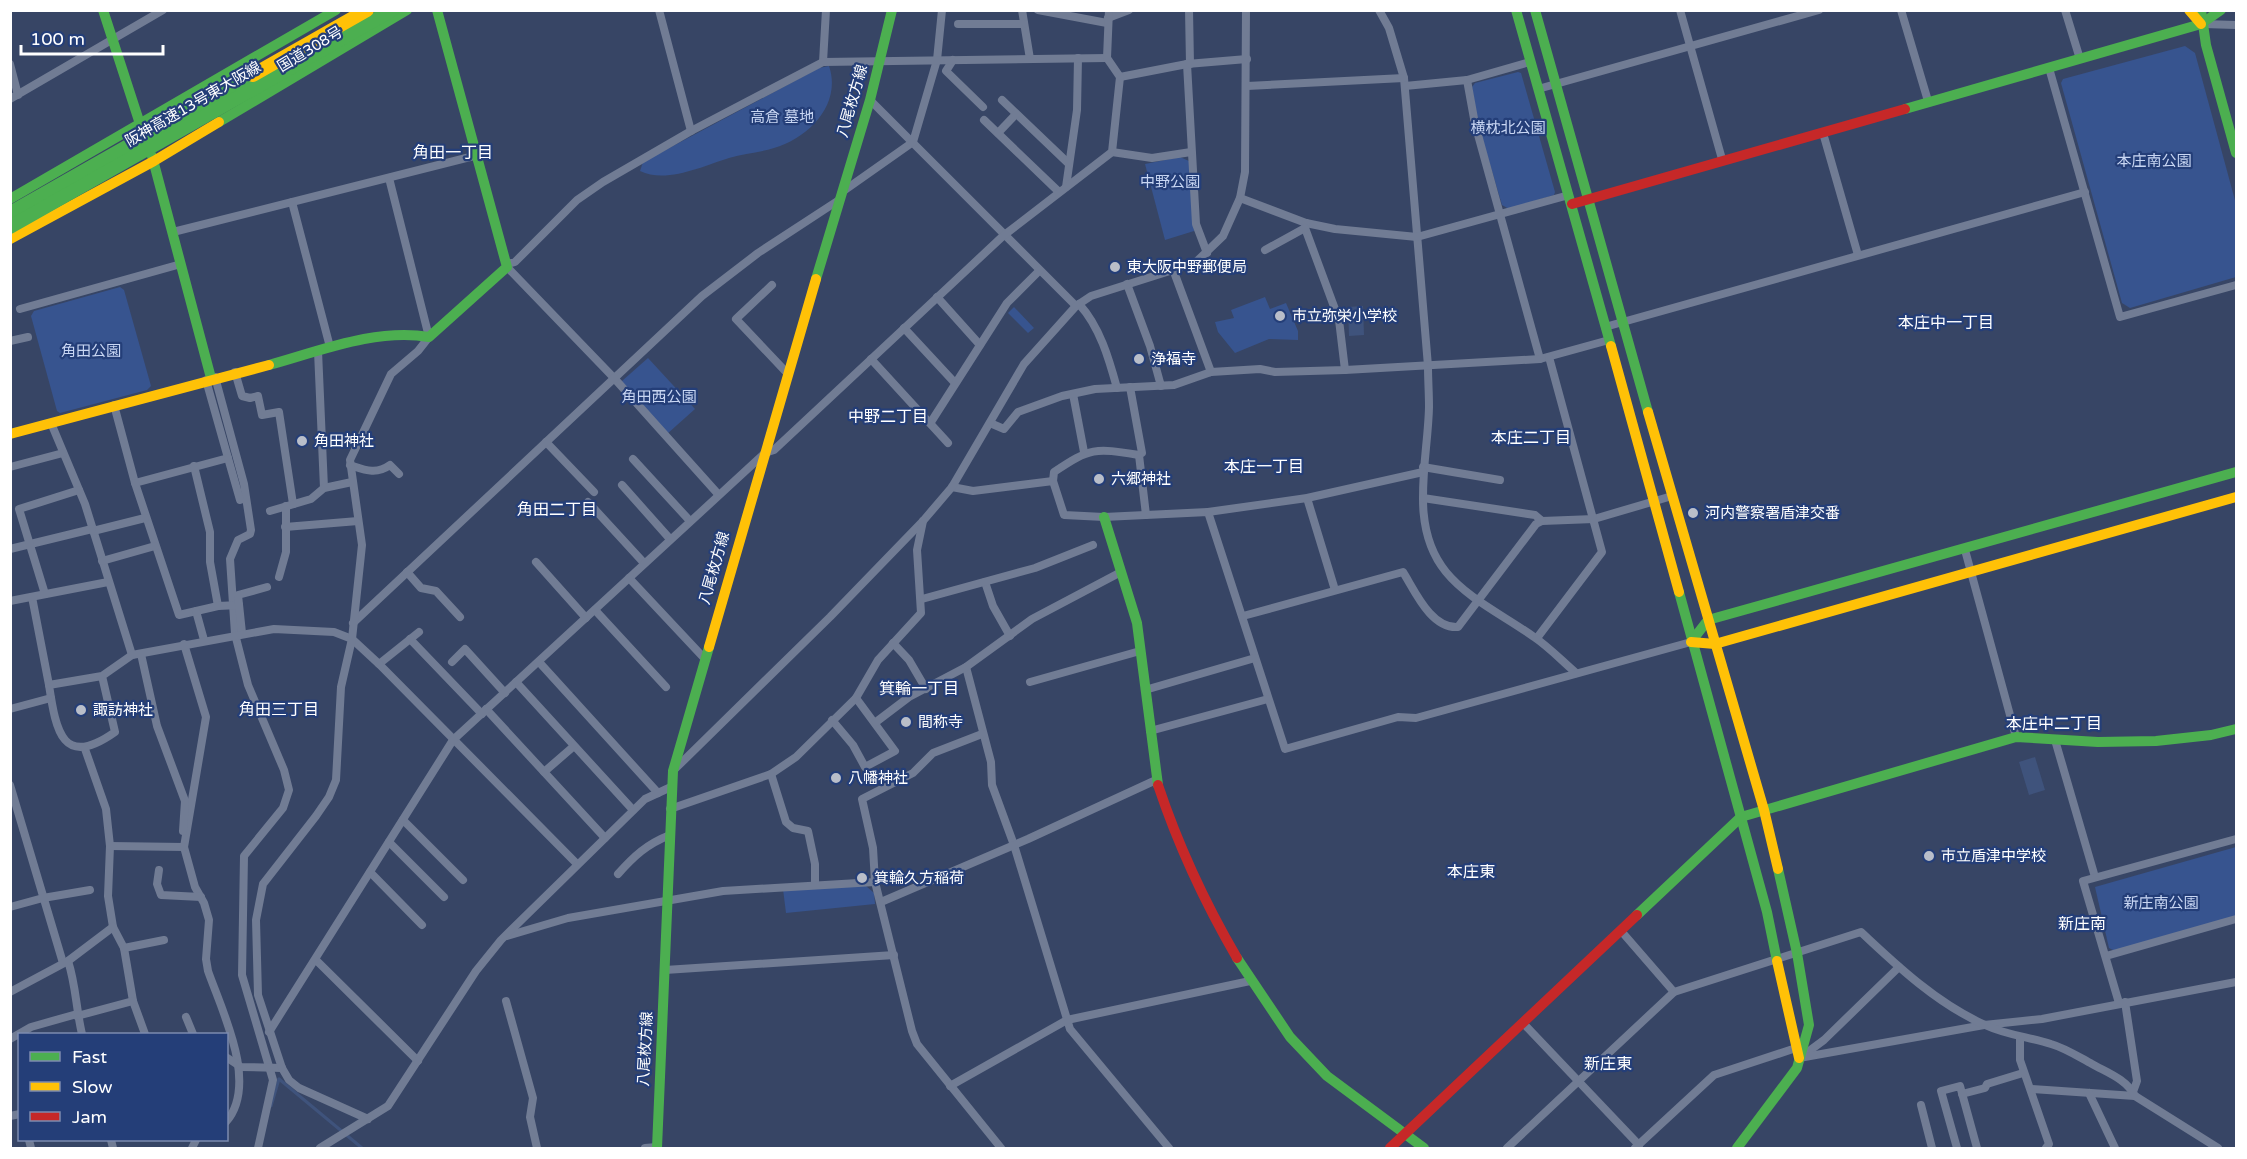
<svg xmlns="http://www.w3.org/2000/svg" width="2247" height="1159" font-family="'Varela Round','Noto Sans JP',sans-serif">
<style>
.green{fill:#37548f}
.water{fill:#3f537c}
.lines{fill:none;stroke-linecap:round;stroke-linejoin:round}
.stream{stroke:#3f537c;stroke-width:3}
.street{stroke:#717c94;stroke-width:8}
.fast{stroke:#4caf50;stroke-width:10}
.slow{stroke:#ffc107;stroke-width:10}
.jam{stroke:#c62828;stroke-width:10}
.rail{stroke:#727c94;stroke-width:3;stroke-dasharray:10 4.5;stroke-linecap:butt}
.fast-bridge{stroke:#4caf50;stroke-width:14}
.slow-bridge{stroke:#ffc107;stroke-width:14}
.poi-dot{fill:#b9bec9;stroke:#243e78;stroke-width:2}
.labels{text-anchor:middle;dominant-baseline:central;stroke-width:4.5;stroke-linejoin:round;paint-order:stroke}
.street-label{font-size:15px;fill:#fff;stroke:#243e78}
.park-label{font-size:15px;fill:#c8d6f3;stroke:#243e78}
.poi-label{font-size:15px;fill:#fff;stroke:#243e78;text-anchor:start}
.neighbourhood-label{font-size:16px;fill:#fff;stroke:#243e78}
</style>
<rect width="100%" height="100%" fill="#374565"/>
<g class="green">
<path d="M2185,46L2195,53L2236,204V277L2130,308L2122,303L2061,83L2063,79Z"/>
<path d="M829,66C842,104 809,138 774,148C759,153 744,153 729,158C703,166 666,184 640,171L643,162L819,68Z"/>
<path d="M1518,72L1521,73L1555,192L1554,195L1509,209L1502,205L1478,124L1472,87L1475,83Z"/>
<path d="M1180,157L1189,161L1194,231L1165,240L1145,164Z"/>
<path d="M120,287L124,290L151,386L147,390L60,413L57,411L31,316L34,311Z"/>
<path d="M1265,297L1270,309L1286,303L1298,331V340L1269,339L1235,353L1218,332L1215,322L1234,318L1231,310Z"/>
<path d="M1014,307L1034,328L1028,333L1008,313Z"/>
<path d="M648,358L695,409L667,434L623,385L622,381Z"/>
<path d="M2236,847V917L2115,951L2109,948L2095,887Z"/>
<path d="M866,886L874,893L875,904L786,913L783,889Z"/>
</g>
<g class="water">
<path d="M1363,306L1364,335L1349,336L1348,307Z"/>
<path d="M2035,757L2045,790L2029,795L2019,762Z"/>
</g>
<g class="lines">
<g class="stream">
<path d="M279,1079L362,1148"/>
<path d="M271,1106L279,1079"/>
</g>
<g class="street">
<path d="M659,10L691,131"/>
<path d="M1022,10L1030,59"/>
<path d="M1038,10L1107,23"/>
<path d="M1189,10L1190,64"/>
<path d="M1379,10L1389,28L1404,78L1428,366C1428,380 1429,393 1429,407C1428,460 1408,526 1446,572C1468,599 1505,616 1534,637C1549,647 1562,661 1576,673"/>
<path d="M1680,10L1722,159"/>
<path d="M1901,10L1928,101"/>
<path d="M2065,10L2080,59"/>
<path d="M1108,18L1129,10"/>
<path d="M958,24H1024"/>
<path d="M2203,24L2236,25"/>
<path d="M953,60L946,71L983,107"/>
<path d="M823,62L826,10"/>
<path d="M10,64L18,95"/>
<path d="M1187,64L1196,224L1207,253"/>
<path d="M2049,68L2120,317L2236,285"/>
<path d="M1120,77L1187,64L1247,59"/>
<path d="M1467,80L1475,124L1540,359"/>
<path d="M1247,86L1404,78"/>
<path d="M1405,86L1467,80L1530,62"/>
<path d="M1538,89L1819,10"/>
<path d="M10,99L163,10"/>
<path d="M870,100L1076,306"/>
<path d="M1002,100L1068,163"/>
<path d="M984,120L1059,192"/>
<path d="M998,133L1016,114"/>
<path d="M1823,133L1858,255"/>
<path d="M1112,152L1152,158L1191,152"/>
<path d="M1066,187L1077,110L1078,58"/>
<path d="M842,192L913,142L937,60L942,10"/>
<path d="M1240,198L1306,223L1335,229L1417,237L1569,195"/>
<path d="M292,202L330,347"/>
<path d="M1306,223L1305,228L1339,320L1345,370"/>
<path d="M173,232L478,155"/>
<path d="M1265,250L1305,228"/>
<path d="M508,264L515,262L577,200L603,182L691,131L823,62L1107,58"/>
<path d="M507,267L614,378L718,494"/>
<path d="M1174,272L1211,372"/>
<path d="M1127,284L1150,346L1161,386"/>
<path d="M772,285L736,319L788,374"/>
<path d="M937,297L980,345"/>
<path d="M1079,304C1100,327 1109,359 1117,388"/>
<path d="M20,309L181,264"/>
<path d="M1605,327L2085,192"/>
<path d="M904,328L955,383"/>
<path d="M10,341L28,337"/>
<path d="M318,351L324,488"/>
<path d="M871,359L948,443"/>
<path d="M235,372L242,396L250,398L258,396L262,415L279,412L293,504"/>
<path d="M215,377L244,484L251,530L250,534L238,540L230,559L235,634L248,685L284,770L289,790L283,808L244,856L242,975L273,1080L258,1148"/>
<path d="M1130,387L1142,453L1139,455L1146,515"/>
<path d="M1073,394L1084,452"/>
<path d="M114,405L135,483L228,458L206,380"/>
<path d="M931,422L1007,303L1039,271"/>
<path d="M51,423L85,504L132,655"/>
<path d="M990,423L1004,429L1018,412L1062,396L1095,389L1174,385L1211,372L1260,369L1275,372L1345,370L1540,359L1609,340"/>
<path d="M546,442L594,492"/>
<path d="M228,458L240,500"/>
<path d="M633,459L690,521"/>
<path d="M350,465C365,470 376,475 390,465L399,474"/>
<path d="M194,466L210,532V562L218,606"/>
<path d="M10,467L63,453"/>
<path d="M1423,467L1500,480"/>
<path d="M1053,481L1054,472C1091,447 1095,448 1139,455"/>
<path d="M135,483L179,615L218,606L239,605"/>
<path d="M622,485L670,539"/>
<path d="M952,487L973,491L1053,481L1064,515L1104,517L1208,512L1285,749L1398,717L1416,718L1691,642"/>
<path d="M1307,498L1335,590"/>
<path d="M1423,498L1535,515L1542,521L1594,519L1672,496"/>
<path d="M588,502L644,563"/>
<path d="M270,511L311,499L324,488L352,482"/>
<path d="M1208,512L1307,498L1423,472"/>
<path d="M285,527L358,521"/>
<path d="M93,531L145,518"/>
<path d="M10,549L92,529"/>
<path d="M1965,550L2016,737"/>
<path d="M102,561L155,546"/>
<path d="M536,562L586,618"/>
<path d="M407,572L421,588L436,591L460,617"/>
<path d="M279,577L286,552V506"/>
<path d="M629,578L705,659"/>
<path d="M985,582L993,606L1010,636"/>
<path d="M45,594L19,509L79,490"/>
<path d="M32,597L49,685"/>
<path d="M922,599L1035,568L1093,545"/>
<path d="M10,601L108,582"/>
<path d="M595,610L666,687"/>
<path d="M196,611L204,640"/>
<path d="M1243,616L1403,572C1415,591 1431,629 1458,627L1536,524L1542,521"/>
<path d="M353,623L702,296L758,253L839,200"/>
<path d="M242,633L238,595L267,587"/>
<path d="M1537,638L1602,552L1549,357"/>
<path d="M410,639L482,714"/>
<path d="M893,643L909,660L926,689"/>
<path d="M184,644L206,717L184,847L195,887L204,903L209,920L206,959L208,971C222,1011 259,1084 226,1122"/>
<path d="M141,654L157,726L185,801L183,831"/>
<path d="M452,662L465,649L505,693"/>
<path d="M539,662L658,793"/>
<path d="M379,664L419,632"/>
<path d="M966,667L991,762L992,785L1014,845L1070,1029L1169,1148"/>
<path d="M102,676L115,732C63,769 56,732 49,685L102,676L132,655L274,629L334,632L352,639L379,664L577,864"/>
<path d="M516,682L633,810"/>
<path d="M1030,682L1140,651"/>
<path d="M1145,690L1255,658"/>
<path d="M10,709L51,698"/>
<path d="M486,709L605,838"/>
<path d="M832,720L853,745L865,767L895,751L856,698"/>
<path d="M876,722L909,697L966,667L1032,619L1121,572"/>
<path d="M1150,731L1268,699"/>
<path d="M982,734L933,753L913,773L862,799L873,848L875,882L912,1031L917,1044L1001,1148"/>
<path d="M2055,740L2095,877"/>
<path d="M85,749L106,809L110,846L108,896L113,927L124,948L133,1001L145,1034"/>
<path d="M676,768L830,617L923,521L952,487L1024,364L1076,306L1091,296L1195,263L1223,236L1240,198L1245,172L1246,10"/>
<path d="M544,772L574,746"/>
<path d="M771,774L786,822L793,828L808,831L815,864V884"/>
<path d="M10,785L63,963"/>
<path d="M670,809L771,774L796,757L856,698L878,660L921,613L917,550L923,521"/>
<path d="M403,820L463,880"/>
<path d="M389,842L444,897"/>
<path d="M110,846L184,847"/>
<path d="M159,870L157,884L161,895L201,897"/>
<path d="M370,872L422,925"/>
<path d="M618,874C634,856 647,844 670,835"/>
<path d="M881,902L1028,839L1156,780"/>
<path d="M10,907L43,898L90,890"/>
<path d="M1622,932L1674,992"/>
<path d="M507,936L568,918L723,891L875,882"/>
<path d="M124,948L164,940"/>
<path d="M2106,956L2236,919"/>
<path d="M316,960L418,1061"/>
<path d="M68,961C76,985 76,1009 82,1034"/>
<path d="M665,970L894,955"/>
<path d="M10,992L68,961L113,927"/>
<path d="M506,1001L533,1098L530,1117L537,1148"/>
<path d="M2125,1002L2137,1081L2133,1092"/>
<path d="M2119,1003L2083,881L2236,839"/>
<path d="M77,1016L133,1001"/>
<path d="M186,1017L193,1034"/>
<path d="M1523,1023L1639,1145"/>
<path d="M269,1032L453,740L765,453L774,450L1003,236L1112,152L1120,77L1107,58L1109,10"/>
<path d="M2020,1037V1060L2049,1144L2046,1148"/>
<path d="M10,1039L31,1027L77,1014"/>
<path d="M226,1057L241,1067L282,1068"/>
<path d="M1801,1057L1824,1040L1899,967"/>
<path d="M1799,1058L1984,1025L2042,1019L2236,982"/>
<path d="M950,1086L1067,1020L1250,981"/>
<path d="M2032,1089L2135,1096"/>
<path d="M2089,1093L2115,1148"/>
<path d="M1962,1094L1985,1088L1987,1084L2023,1073"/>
<path d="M1921,1105L1932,1148"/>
<path d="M10,1116L20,1114"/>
<path d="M368,1119L299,1088L289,1080L282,1068L258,995L256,920L263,884L316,816L329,797L336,780L341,687L352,639L362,545L350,460L391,374L418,351L429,337L389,178"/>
<path d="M29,1140L31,1148"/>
<path d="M111,1140L113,1148"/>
<path d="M192,1148L196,1140"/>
<path d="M320,1148L388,1106L476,971L501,940L645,799L671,787"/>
<path d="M645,1148L657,1147"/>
<path d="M1507,1148L1674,992L1861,932C1898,967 1938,1004 1985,1025C2006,1035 2029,1037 2051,1044C2065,1048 2079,1057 2092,1064C2108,1073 2126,1079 2135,1096L2218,1148"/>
<path d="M1635,1148L1714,1075L1796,1048"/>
<path d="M1957,1148L1941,1091L1960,1086L1977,1148"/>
</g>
<g class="fast">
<path d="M103,10L141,127"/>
<path d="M1516,10L1611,346"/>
<path d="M1535,10L1648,412"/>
<path d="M2201,10L2206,45L2236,153"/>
<path d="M1905,109L2201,24L2221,10"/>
<path d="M219,122L407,10"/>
<path d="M152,156L211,378"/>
<path d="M10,199L336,10"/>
<path d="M816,279L870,100L892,10"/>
<path d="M269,365C320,351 376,328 429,337L507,267L437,10"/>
<path d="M1104,517L1137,623L1158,785"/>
<path d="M1679,592L1767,912L1777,961"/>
<path d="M1691,642L1708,620L2236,472"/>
<path d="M1637,915L1741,817L2016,737L2098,742L2156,741L2211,735L2236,729"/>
<path d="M1237,958L1290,1037L1327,1076L1424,1148"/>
<path d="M657,1148L673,771L709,647"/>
<path d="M1737,1148L1797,1068L1809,1025L1797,953L1778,869"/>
</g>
<g class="slow">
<path d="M2189,10L2201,24"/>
<path d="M10,239L154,161L219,122"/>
<path d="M1611,346L1679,592"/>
<path d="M1648,412L1764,810L1778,869"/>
<path d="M10,434L269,365"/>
<path d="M1691,642L1715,644L2236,497"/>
<path d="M709,647L816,279"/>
<path d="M1777,961L1799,1058"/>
</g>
<g class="jam">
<path d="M1572,204L1905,109"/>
<path d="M1158,785C1178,845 1205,903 1237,958"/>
<path d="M1390,1148L1637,915"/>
</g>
<path class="rail" d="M10,225L389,10"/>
<g class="fast-bridge">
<path d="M10,213L253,75"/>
<path d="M10,227L392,10"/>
</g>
<path class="slow-bridge" d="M253,75L367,10"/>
</g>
<g class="poi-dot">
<circle cx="1115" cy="267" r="6"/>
<circle cx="1280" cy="316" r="6"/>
<circle cx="1139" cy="359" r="6"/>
<circle cx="302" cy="441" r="6"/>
<circle cx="1099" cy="479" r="6"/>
<circle cx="1693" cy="513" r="6"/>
<circle cx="81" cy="710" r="6"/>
<circle cx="906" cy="722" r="6"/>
<circle cx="836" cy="778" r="6"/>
<circle cx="1929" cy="856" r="6"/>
<circle cx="862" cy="878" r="6"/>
</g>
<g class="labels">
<g class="street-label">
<text transform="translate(310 49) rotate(-31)">国道308号</text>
<text transform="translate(852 101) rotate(-74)">八尾枚方線</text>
<text transform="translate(193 104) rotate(-30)">阪神高速13号東大阪線</text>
<text transform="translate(714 568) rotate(-74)">八尾枚方線</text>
<text transform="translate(645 1049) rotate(-87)">八尾枚方線</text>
</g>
<g class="park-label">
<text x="782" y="117">高倉 墓地</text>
<text x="1508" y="128">横枕北公園</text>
<text x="2154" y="161">本庄南公園</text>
<text x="1170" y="182">中野公園</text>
<text x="91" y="351">角田公園</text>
<text x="659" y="397">角田西公園</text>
<text x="2161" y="903">新庄南公園</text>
</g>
<g class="poi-label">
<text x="1127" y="267">東大阪中野郵便局</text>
<text x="1292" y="316">市立弥栄小学校</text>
<text x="1151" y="359">浄福寺</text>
<text x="314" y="441">角田神社</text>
<text x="1111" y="479">六郷神社</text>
<text x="1705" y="513">河内警察署盾津交番</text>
<text x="93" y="710">諏訪神社</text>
<text x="918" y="722">間称寺</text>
<text x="848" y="778">八幡神社</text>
<text x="1941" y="856">市立盾津中学校</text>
<text x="874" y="878">箕輪久方稲荷</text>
</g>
<g class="neighbourhood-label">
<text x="453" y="153">角田一丁目</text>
<text x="1946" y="323">本庄中一丁目</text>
<text x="888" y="417">中野二丁目</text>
<text x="1531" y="438">本庄二丁目</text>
<text x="1264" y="467">本庄一丁目</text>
<text x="557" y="510">角田二丁目</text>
<text x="919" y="689">箕輪一丁目</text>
<text x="279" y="710">角田三丁目</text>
<text x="2054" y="724">本庄中二丁目</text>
<text x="1471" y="872">本庄東</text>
<text x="2082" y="924">新庄南</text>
<text x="1608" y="1064">新庄東</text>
</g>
</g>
<rect width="2247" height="1159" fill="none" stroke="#ffffff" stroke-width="24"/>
<rect x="18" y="1033" width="210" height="108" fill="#243e78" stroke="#7c8bae" stroke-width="1.5"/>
<rect x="30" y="1052" width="30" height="9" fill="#4caf50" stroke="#7c8bae" stroke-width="1.5"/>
<text x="72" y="1063" font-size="18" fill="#ffffff">Fast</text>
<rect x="30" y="1082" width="30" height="9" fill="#ffc107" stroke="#7c8bae" stroke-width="1.5"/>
<text x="72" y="1093" font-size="18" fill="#ffffff">Slow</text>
<rect x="30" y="1112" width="30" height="9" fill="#c62828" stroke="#7c8bae" stroke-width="1.5"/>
<text x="72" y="1123" font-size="18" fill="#ffffff">Jam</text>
<path d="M21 45v9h142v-9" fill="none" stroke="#ffffff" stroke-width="3"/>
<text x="30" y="45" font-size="18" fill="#ffffff" stroke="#243e78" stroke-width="4.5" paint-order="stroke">100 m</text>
</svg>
